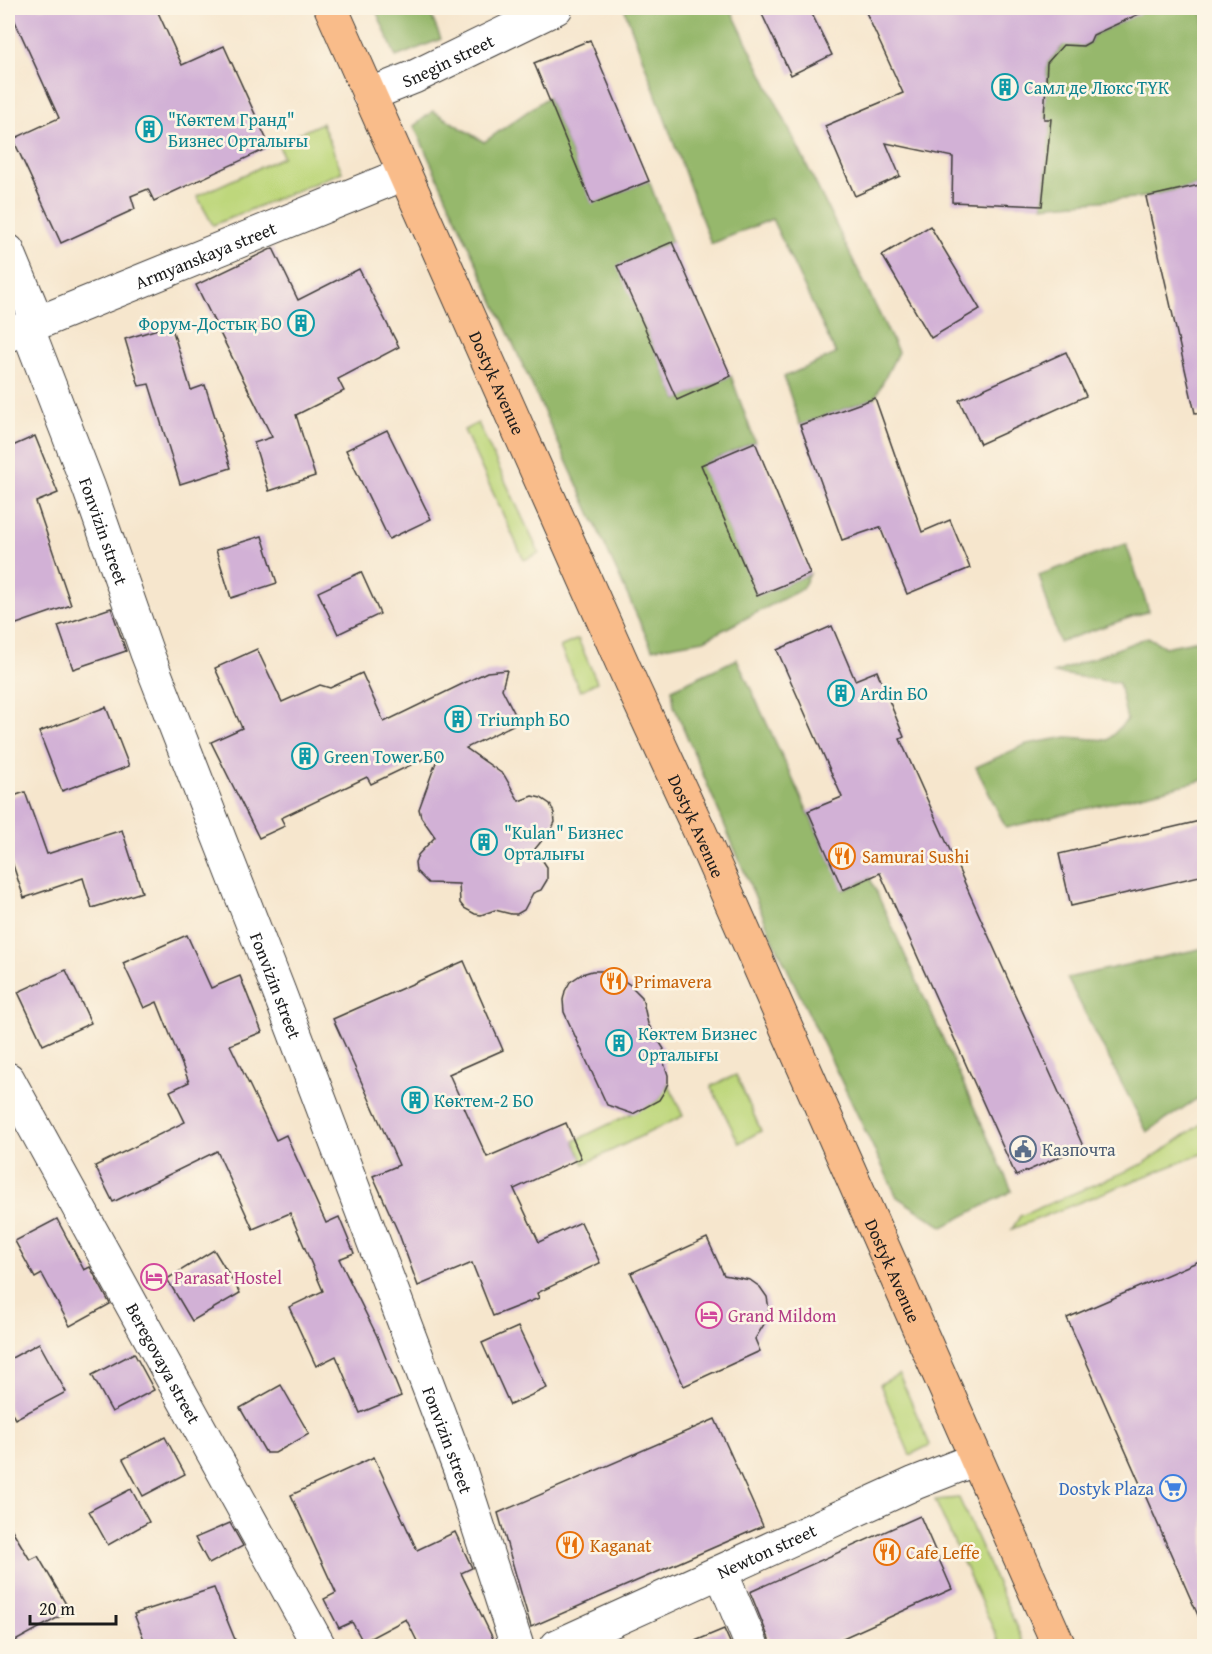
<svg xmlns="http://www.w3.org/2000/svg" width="1212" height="1654" font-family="'Gentium Book Plus',serif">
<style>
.green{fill:#bed77c;stroke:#6d7a4c;stroke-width:1.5}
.forest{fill:#96b86c;stroke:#596a44;stroke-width:1.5}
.building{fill:#d2b1d6}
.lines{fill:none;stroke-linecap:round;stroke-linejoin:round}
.minor-casing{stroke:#3d3a37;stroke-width:35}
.major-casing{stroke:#3d3a37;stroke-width:35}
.minor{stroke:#fff;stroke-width:33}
.major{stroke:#f9bc8a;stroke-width:33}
.labels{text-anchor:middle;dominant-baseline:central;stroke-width:5;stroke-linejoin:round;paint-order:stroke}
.street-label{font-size:18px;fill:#1c1c1c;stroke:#fcf5e5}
.culture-label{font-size:18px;fill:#0d838f;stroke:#fcf5e5;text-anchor:start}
.food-label{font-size:18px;fill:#c56008;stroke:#fcf5e5;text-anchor:start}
.service-label{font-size:18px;fill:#4e5e75;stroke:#fcf5e5;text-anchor:start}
.hotel-label{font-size:18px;fill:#b23c85;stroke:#fcf5e5;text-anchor:start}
.shop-label{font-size:18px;fill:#366cbe;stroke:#fcf5e5;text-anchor:end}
</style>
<rect width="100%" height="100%" fill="#fcf5e5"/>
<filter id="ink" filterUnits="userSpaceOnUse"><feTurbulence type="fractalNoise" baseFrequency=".0167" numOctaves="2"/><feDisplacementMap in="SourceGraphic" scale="12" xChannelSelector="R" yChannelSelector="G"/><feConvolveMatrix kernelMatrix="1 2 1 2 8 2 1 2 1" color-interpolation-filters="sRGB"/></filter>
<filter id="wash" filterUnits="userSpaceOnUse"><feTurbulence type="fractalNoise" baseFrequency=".008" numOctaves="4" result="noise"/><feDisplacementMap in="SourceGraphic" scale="24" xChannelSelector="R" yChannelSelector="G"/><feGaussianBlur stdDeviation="1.35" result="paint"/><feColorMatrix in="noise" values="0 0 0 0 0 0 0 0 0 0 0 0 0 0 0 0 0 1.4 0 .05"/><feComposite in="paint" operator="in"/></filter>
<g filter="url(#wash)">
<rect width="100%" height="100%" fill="#f6e6cd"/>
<g class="green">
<path d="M322,123L342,172L213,225L197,196L283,157L278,143Z"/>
<path d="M478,423L539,553L524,560L464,430Z"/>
<path d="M578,639L597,682L580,691L560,647Z"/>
<path d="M736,1075L761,1131L739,1143L711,1086Z"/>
<path d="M668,1083L683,1116L584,1164L574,1141L659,1100Z"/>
<path d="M1204,1122V1153L1012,1229L1020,1216L1143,1164Z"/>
<path d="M899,1374L930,1445L910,1455L880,1384Z"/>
<path d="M959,1498L1025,1646H1001L935,1500Z"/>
</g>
<g class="forest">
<path d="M375,8H428L441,39L396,57Z"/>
<path d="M624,8H730L898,352L875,398L800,425L784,377L836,354L772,219L711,244Z"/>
<path d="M1150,8H1198L1204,17V184L1146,197L1042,206L1050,119H1044L1047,63L1070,37L1083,46L1090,42L1093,35Z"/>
<path d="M548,97L592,203L649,181L672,242L618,266L677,400L731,376L755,442L702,465L757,595L810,574L802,589L704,640L652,649L414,126L433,111L484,142Z"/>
<path d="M1126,544L1149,611L1059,642L1039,575Z"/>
<path d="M1148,637L1165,647L1204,639V780L1006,828L976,767L1027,744L1067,737L1108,740L1127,720L1119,683L1054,673Z"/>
<path d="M737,659L844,890L870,878L1012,1191L943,1227L897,1197L772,937L674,706L672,689Z"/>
<path d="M1204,948V1094L1147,1132L1067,978Z"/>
</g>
<g id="blocks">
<g class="building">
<path d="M9,8H156L182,65L224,46L270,147L154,201L148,189L131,196L135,209L61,243L13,139L59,118Z"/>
<path d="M759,8H809L832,55L791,75Z"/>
<path d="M864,8H1152L1093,35L1090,42L1083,46L1063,45L1047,63L1044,119H1051L1042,206L952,202L953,157L886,143L900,176L855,196L825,126L903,93Z"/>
<path d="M590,40L649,181L592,204L534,63Z"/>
<path d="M1204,184V412L1195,413L1146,197Z"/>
<path d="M930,226L980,309L931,338L882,255Z"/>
<path d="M672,242L731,376L677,400L617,266Z"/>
<path d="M273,248L298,300L359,269L399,347L338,379L344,391L296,415L315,476L269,491L254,443L272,437L196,285Z"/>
<path d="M171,325L191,390L205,385L231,468L180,484L149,384L139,386L125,339Z"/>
<path d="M1066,352L1086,396L980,444L959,400Z"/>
<path d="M875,398L922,532L950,520L970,568L907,594L880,527L842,540L800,425Z"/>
<path d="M387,430L431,519L389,539L346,450Z"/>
<path d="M35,436L58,493L36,502L71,605L8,627V448Z"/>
<path d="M755,442L810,574L757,596L701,465Z"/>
<path d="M262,536L277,583L231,598L216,550Z"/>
<path d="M361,572L380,614L338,634L318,592Z"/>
<path d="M111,608L126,651L73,669L58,626Z"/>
<path d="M832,626L855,680L877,671L904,737L900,739L1083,1146L1016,1176L880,873L843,890L808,811L842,797L777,650Z"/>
<path d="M257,649L282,702L320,685L330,688L362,673L384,722L487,672L507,670L502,689L519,722L466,748L504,775L519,801L532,796L541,798L550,804L554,813L555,822L552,828L535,849L547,867V880L541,890L533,893L524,910L517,914H511L495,910L481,915L475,914L464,908L460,903L459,884L428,883L416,871L415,862L418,855L435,837L421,817L419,809L440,751L371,784L367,777L281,818L285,826L259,838L211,742L242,728L215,668Z"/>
<path d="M106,707L129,766L62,791L39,732Z"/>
<path d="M25,792L47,854L122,830L142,892L92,908L83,878L24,898L8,850V798Z"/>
<path d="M1204,820V875L1071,906L1059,854Z"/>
<path d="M187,935L211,988L240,976L262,1032L230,1045L276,1140L286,1135L326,1223L339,1217L354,1253L339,1259L377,1336L401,1396L360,1413L336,1356L316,1366L289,1307L323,1291L290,1213L253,1229L217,1151L113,1202L95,1166L185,1122L170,1091L189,1082L157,1002L144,1008L123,963Z"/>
<path d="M464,961L503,1050L449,1074L487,1157L566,1123L581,1158L514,1189L539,1242L581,1222L600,1263L537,1293L539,1298L493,1316L472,1263L418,1286L399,1234L373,1176L399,1165L333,1019Z"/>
<path d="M66,970L91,1023L43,1045L18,992Z"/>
<path d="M592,971H604L615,975L629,984L642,997L648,1024L664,1049L661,1054L668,1075V1083L664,1092L659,1100L633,1114L607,1105L564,1012L563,1000L565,991L570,982L582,974Z"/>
<path d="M57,1219L84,1270L90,1267L110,1304L70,1326L42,1274L35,1278L15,1241Z"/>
<path d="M707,1238L724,1275L750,1280L760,1287L767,1297L769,1309L766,1321L755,1339L760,1351L684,1386L631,1273Z"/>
<path d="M214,1250L240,1293L192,1321L167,1279Z"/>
<path d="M1204,1259V1629L1067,1318Z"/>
<path d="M518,1327L547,1388L510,1405L482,1343Z"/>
<path d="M39,1343L66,1392L15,1419L8,1407V1360Z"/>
<path d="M134,1353L154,1390L112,1412L92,1375Z"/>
<path d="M281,1385L309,1434L275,1453H266L240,1408Z"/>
<path d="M715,1419L763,1526L531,1627L498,1513Z"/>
<path d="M165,1437L185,1474L143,1496L123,1459Z"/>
<path d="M374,1457L417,1550L455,1532L472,1568L461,1573L497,1647H420L406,1619L363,1642L352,1622L339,1628L324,1599L336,1593L291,1495Z"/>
<path d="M131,1489L149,1522L108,1545L89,1511Z"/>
<path d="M920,1516L952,1589L823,1647H770L769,1639L750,1592Z"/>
<path d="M8,1523L30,1560L38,1556L70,1611L8,1645Z"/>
<path d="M230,1523L243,1546L209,1564L195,1538Z"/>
<path d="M214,1588L238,1647H147L134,1614Z"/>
<path d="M724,1629L732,1647H683V1646Z"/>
</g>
</g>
</g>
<g filter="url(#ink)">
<use href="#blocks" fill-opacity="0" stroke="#3d3a37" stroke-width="1.5"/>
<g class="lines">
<defs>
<g id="minor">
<path id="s1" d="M369,95L414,77L556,8"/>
<path d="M8,251L38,323"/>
<path id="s2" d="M27,327L89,488L147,653L279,992L460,1470L517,1646"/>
<path id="s3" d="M8,335L404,174"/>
<path id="s4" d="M8,1079L319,1646"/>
<path d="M721,1572L752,1646"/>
<path id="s5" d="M557,1646L915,1483L976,1459"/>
</g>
<g id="major">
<path id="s6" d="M331,8L631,683L700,832L1059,1646"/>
</g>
</defs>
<use href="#minor" class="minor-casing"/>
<use href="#major" class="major-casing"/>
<use href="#minor" class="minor"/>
<use href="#major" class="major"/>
</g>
</g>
<defs>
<symbol id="building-ring" viewBox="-11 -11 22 22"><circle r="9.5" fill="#fcf5e5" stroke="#0f9aa8" stroke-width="1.5"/><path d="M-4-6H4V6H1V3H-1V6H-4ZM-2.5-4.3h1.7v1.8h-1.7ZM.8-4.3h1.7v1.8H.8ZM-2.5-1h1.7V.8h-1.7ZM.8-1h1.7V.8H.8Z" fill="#0f9aa8"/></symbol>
<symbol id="restaurant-ring" viewBox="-11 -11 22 22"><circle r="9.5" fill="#fcf5e5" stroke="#e8710a" stroke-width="1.5"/><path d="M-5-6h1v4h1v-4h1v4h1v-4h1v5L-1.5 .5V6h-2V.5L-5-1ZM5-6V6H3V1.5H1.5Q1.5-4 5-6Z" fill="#e8710a"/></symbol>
<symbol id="civic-ring" viewBox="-11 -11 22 22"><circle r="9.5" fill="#fcf5e5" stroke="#5c6f8a" stroke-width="1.5"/><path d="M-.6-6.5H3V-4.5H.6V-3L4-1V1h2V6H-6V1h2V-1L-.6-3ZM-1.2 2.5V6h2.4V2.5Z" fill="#5c6f8a"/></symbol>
<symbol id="hotel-ring" viewBox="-11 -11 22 22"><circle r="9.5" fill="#fcf5e5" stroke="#d1479c" stroke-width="1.5"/><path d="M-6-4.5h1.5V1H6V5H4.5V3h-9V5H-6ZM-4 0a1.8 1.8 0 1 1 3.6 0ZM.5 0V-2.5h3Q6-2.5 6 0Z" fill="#d1479c"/></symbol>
<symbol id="supermarket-ring" viewBox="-11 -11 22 22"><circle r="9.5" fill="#fcf5e5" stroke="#3f7fe0" stroke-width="1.5"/><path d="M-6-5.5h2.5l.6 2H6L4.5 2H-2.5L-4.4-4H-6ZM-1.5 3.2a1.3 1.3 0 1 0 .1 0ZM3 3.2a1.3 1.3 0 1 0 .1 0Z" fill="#3f7fe0"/></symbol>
</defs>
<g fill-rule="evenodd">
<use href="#building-ring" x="990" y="72" width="30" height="30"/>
<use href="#building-ring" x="134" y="114" width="30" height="30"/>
<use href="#building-ring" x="286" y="308" width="30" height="30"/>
<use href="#building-ring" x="826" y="678" width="30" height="30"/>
<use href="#building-ring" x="443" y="704" width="30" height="30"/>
<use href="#building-ring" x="290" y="741" width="30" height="30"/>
<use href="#building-ring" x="469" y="827" width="30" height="30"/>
<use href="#restaurant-ring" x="827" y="841" width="30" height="30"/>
<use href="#restaurant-ring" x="599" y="966" width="30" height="30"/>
<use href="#building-ring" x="604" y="1028" width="30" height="30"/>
<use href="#building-ring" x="400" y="1085" width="30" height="30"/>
<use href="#civic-ring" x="1008" y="1134" width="30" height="30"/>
<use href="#hotel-ring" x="139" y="1262" width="30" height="30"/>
<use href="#hotel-ring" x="694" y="1300" width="30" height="30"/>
<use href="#supermarket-ring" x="1158" y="1473" width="30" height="30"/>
<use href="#restaurant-ring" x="555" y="1530" width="30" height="30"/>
<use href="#restaurant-ring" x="872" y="1537" width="30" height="30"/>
</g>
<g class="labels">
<g class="street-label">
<text stroke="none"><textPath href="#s1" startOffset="86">Snegin street</textPath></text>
<text stroke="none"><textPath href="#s3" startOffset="213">Armyanskaya street</textPath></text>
<text stroke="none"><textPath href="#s6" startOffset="410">Dostyk Avenue</textPath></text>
<text stroke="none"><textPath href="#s2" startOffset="218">Fonvizin street</textPath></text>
<text stroke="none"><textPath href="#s6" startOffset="896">Dostyk Avenue</textPath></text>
<text stroke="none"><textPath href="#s2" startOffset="704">Fonvizin street</textPath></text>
<text stroke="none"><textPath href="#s6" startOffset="1382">Dostyk Avenue</textPath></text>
<text stroke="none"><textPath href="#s4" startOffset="324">Beregovaya street</textPath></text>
<text stroke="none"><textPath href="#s2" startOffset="1190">Fonvizin street</textPath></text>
<text stroke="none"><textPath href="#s5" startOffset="230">Newton street</textPath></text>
</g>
<g class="culture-label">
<text x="1024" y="87">Самл де Люкс ТҮК</text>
<text x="168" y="119">"Көктем Гранд"<tspan x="168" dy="21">Бизнес Орталығы</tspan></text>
<text x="282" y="323" text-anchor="end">Форум-Достық БО</text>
<text x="860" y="693">Ardin БО</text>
<text x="478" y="719">Triumph БО</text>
<text x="324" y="756">Green Tower БО</text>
<text x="504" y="832">"Kulan" Бизнес<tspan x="504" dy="21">Орталығы</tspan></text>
<text x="638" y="1033">Көктем Бизнес<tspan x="638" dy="21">Орталығы</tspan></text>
<text x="434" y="1100">Көктем-2 БО</text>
</g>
<g class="food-label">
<text x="862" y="856">Samurai Sushi</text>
<text x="634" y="981">Primavera</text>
<text x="590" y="1545">Kaganat</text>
<text x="906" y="1552">Cafe Leffe</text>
</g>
<g class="service-label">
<text x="1042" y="1149">Казпочта</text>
</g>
<g class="hotel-label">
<text x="174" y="1277">Parasat Hostel</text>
<text x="728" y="1315">Grand Mildom</text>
</g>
<g class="shop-label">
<text x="1154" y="1488">Dostyk Plaza</text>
</g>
</g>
<rect width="1212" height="1654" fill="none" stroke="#fcf5e5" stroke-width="30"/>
<path d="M30 1615v9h86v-9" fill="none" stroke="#1c1c1c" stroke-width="3"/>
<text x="39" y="1615" font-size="18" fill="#1c1c1c" stroke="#fcf5e5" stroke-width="4.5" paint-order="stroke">20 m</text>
</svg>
